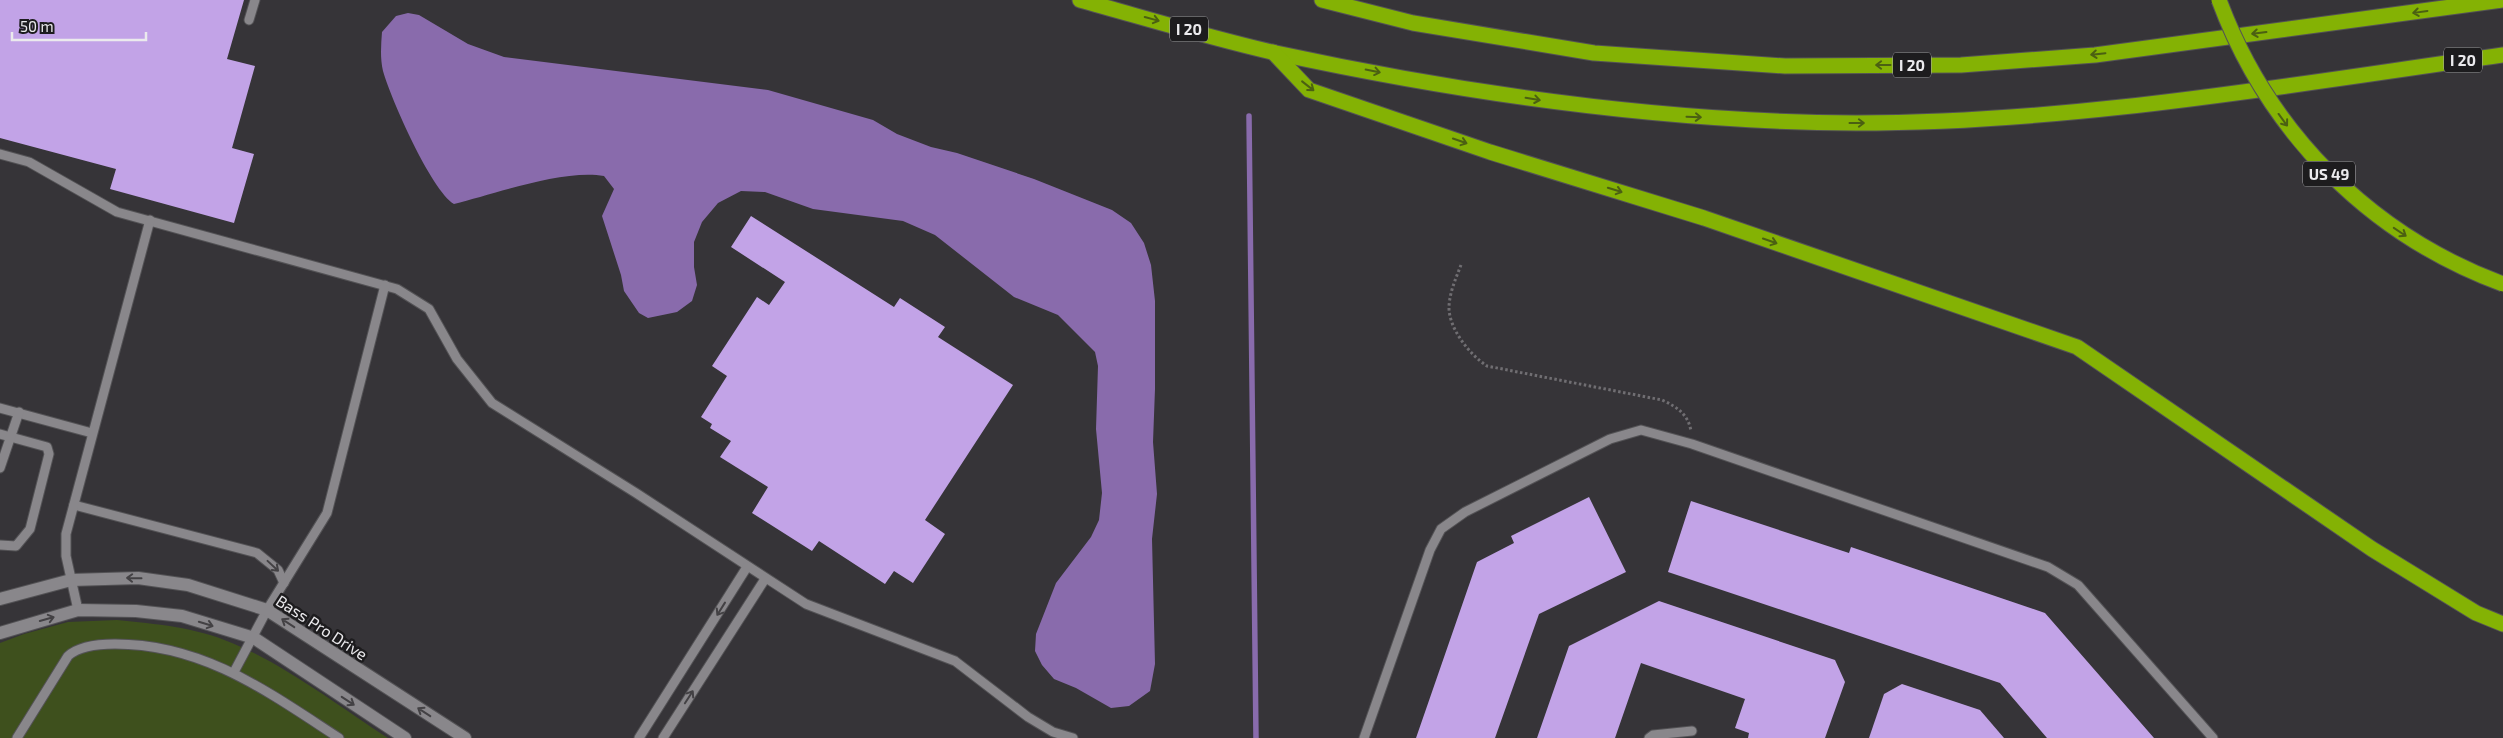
<svg xmlns="http://www.w3.org/2000/svg" width="2503" height="738" font-family="'Exo 2',sans-serif">
<style>
.green{fill:#3e501d}
.water{fill:#896bac}
.lines{fill:none;stroke-linecap:round;stroke-linejoin:round}
.stream{stroke:#896bac;stroke-width:5.5}
.building{fill:#c2a3e7}
.service-casing{stroke:#535255;stroke-width:11}
.tertiary-casing{stroke:#535255;stroke-width:14}
.motorway-casing{stroke:#535255;stroke-width:17}
.path{stroke:#706e72;stroke-width:3;stroke-dasharray:2.5 2.5;stroke-linecap:butt}
.service{stroke:#89878b;stroke-width:9}
.tertiary{stroke:#89878b;stroke-width:12}
.motorway{stroke:#84b204;stroke-width:15}
.motorway-bridge-casing{stroke:#535255;stroke-width:17;stroke-linecap:butt}
.motorway-bridge{stroke:#84b204;stroke-width:15}
.oneway{stroke:#4b6012}
.oneway2{stroke:#434144}
.labels{text-anchor:middle;dominant-baseline:central;stroke-width:5;stroke-linejoin:round;paint-order:stroke}
.shield{fill:#1d1c1e;stroke:#adacaf;stroke-width:1}
.shield-label{font-size:15px;font-weight:bold;fill:#ebeaed}
.street-label{font-size:16px;fill:#ebeaed;stroke:#1d1c1e}
</style>
<rect width="100%" height="100%" fill="#363438"/>
<path class="green" d="M117,620C156,624 195,627 232,643C284,664 340,707 388,738H0V643L24,634L68,622Z"/>
<path class="water" d="M408,13L419,15L468,44L504,57L768,90L873,120L897,134L931,147L957,153L1034,179L1112,210L1131,223L1144,243L1151,265L1155,301V389L1153,442L1157,494L1152,539L1155,664L1150,691L1129,706L1111,708L1076,688L1054,679L1042,665L1035,651L1036,634L1056,583L1091,537L1099,520L1102,493L1096,429L1098,366L1095,352L1058,315L1014,297L935,235L903,221L813,209L765,192L741,191L718,203L702,222L694,242V267L697,285L692,301L677,312L648,318L639,313L624,291L621,275L602,216L614,189L604,176C563,169 495,194 454,204C431,190 391,99 383,71C380,58 381,45 382,32L396,16Z"/>
<g class="lines">
<path class="stream" d="M1249,116L1256,738"/>
</g>
<g class="building">
<path d="M0,0H244L227,59L255,66L232,148L254,154L234,223L110,189L116,169L0,138Z"/>
<path d="M751,216L894,307L900,298L945,327L938,337L1013,385L925,520L945,534L913,583L894,571L885,584L819,541L812,551L752,513L768,487L720,457L731,441L710,428L712,424L701,417L727,376L712,366L757,297L769,305L785,282L731,247Z"/>
<path d="M1589,497L1626,572L1539,614L1495,738H1416L1477,562L1514,543L1511,536Z"/>
<path d="M1691,501L1849,553L1851,547L2045,613L2154,738H2047L2000,683L1668,572Z"/>
<path d="M1659,601L1835,660L1845,682L1825,738H1748L1749,733L1735,728L1745,699L1641,663L1615,738H1537L1569,646Z"/>
<path d="M1902,684L1980,710L2004,738H1869L1884,694Z"/>
</g>
<g class="lines">
<defs>
<g id="service">
<path d="M249,20L255,0"/>
<path d="M0,154L29,162L117,212L397,289L429,309L457,359L492,403L636,493L806,604L955,661L1028,717L1053,732L1073,738"/>
<path d="M0,408L92,433"/>
<path d="M0,434L47,447L49,454L30,529L16,546L0,545"/>
<path d="M0,468L19,412"/>
<path d="M74,505L257,553L278,570L284,583"/>
<path d="M78,610L66,556V534L150,220"/>
<path d="M234,672L267,610L327,513L385,285"/>
<path d="M17,738L68,656C79,646 99,644 115,644C204,644 268,692 339,738"/>
<path d="M639,738L747,567"/>
<path d="M663,738L765,579"/>
<path d="M1364,738L1430,550L1441,529L1465,512L1610,439L1641,430L1692,444L2048,567L2078,585L2213,738"/>
<path d="M1649,738L1653,735L1692,731"/>
</g>
<g id="tertiary">
<path d="M0,599L71,580L138,578L188,585L267,610L465,738"/>
<path d="M0,633L78,610L136,611L182,616L254,638L405,738"/>
</g>
<g id="motorway">
<path d="M1080,0C1145,18 1210,38 1276,53C1466,94 1661,122 1856,123C2074,123 2288,85 2503,55"/>
<path d="M1322,0L1413,23L1594,53L1785,66L1961,65L2095,55L2503,0"/>
<path d="M1273,52L1309,90L1490,152L1704,218L2077,347L2372,549L2476,613L2503,624"/>
</g>
</defs>
<use href="#service" class="service-casing"/>
<use href="#tertiary" class="tertiary-casing"/>
<use href="#motorway" class="motorway-casing"/>
<path class="path" d="M1461,265C1456,278 1450,291 1449,306C1448,328 1470,355 1487,366L1662,400C1677,407 1688,414 1691,431"/>
<use href="#service" class="service"/>
<use href="#tertiary" class="tertiary"/>
<use href="#motorway" class="motorway"/>
<defs>
<path id="motorway-bridge" d="M2219,0C2268,132 2370,235 2503,284"/>
</defs>
<use href="#motorway-bridge" class="motorway-bridge-casing"/>
<use href="#motorway-bridge" class="motorway-bridge"/>
</g>
<defs><path id="oneway-shaft" d="M-6 0H5M1.5-3L5.5 0L1.5 3" fill="none" stroke-width="1.6" stroke-linecap="round" stroke-linejoin="round" transform="scale(1.25)"/></defs>
<g class="oneway">
<use href="#oneway-shaft" transform="translate(2420 12) rotate(172)"/>
<use href="#oneway-shaft" transform="translate(1152 19) rotate(15)"/>
<use href="#oneway-shaft" transform="translate(2259 33) rotate(173)"/>
<use href="#oneway-shaft" transform="translate(2098 54) rotate(174)"/>
<use href="#oneway-shaft" transform="translate(1883 65) rotate(180)"/>
<use href="#oneway-shaft" transform="translate(1373 71) rotate(11)"/>
<use href="#oneway-shaft" transform="translate(1308 86) rotate(38)"/>
<use href="#oneway-shaft" transform="translate(1533 99) rotate(9)"/>
<use href="#oneway-shaft" transform="translate(1694 117) rotate(2)"/>
<use href="#oneway-shaft" transform="translate(2283 120) rotate(54)"/>
<use href="#oneway-shaft" transform="translate(1857 123)"/>
<use href="#oneway-shaft" transform="translate(1460 141) rotate(19)"/>
<use href="#oneway-shaft" transform="translate(1615 190) rotate(17)"/>
<use href="#oneway-shaft" transform="translate(2400 232) rotate(34)"/>
<use href="#oneway-shaft" transform="translate(1770 241) rotate(19)"/>
</g>
<g class="oneway2">
<use href="#oneway-shaft" transform="translate(273 566) rotate(43)"/>
<use href="#oneway-shaft" transform="translate(134 578) rotate(-179)"/>
<use href="#oneway-shaft" transform="translate(721 609) rotate(122)"/>
<use href="#oneway-shaft" transform="translate(47 619) rotate(-16)"/>
<use href="#oneway-shaft" transform="translate(288 623) rotate(-147)"/>
<use href="#oneway-shaft" transform="translate(206 624) rotate(17)"/>
<use href="#oneway-shaft" transform="translate(689 697) rotate(-57)"/>
<use href="#oneway-shaft" transform="translate(348 701) rotate(33)"/>
<use href="#oneway-shaft" transform="translate(424 712) rotate(-147)"/>
</g>
<g class="labels">
<g class="shield">
<rect x="1170" y="16.5" width="38" height="25" rx="4"/>
<rect x="2444" y="47.5" width="38" height="25" rx="4"/>
<rect x="1893" y="52.5" width="38" height="25" rx="4"/>
<rect x="2303" y="161.5" width="52" height="25" rx="4"/>
</g>
<g class="shield-label">
<text x="1189" y="29">I 20</text>
<text x="2463" y="60">I 20</text>
<text x="1912" y="65">I 20</text>
<text x="2329" y="174">US 49</text>
</g>
<g class="street-label">
<text transform="translate(322 627) rotate(33)">Bass Pro Drive</text>
</g>
</g>
<path d="M12 32v8h134v-8" fill="none" stroke="#ebeaed" stroke-width="2.5"/>
<text x="20" y="32" font-size="15" fill="#ebeaed" stroke="#1d1c1e" stroke-width="4" paint-order="stroke">50 m</text>
</svg>
